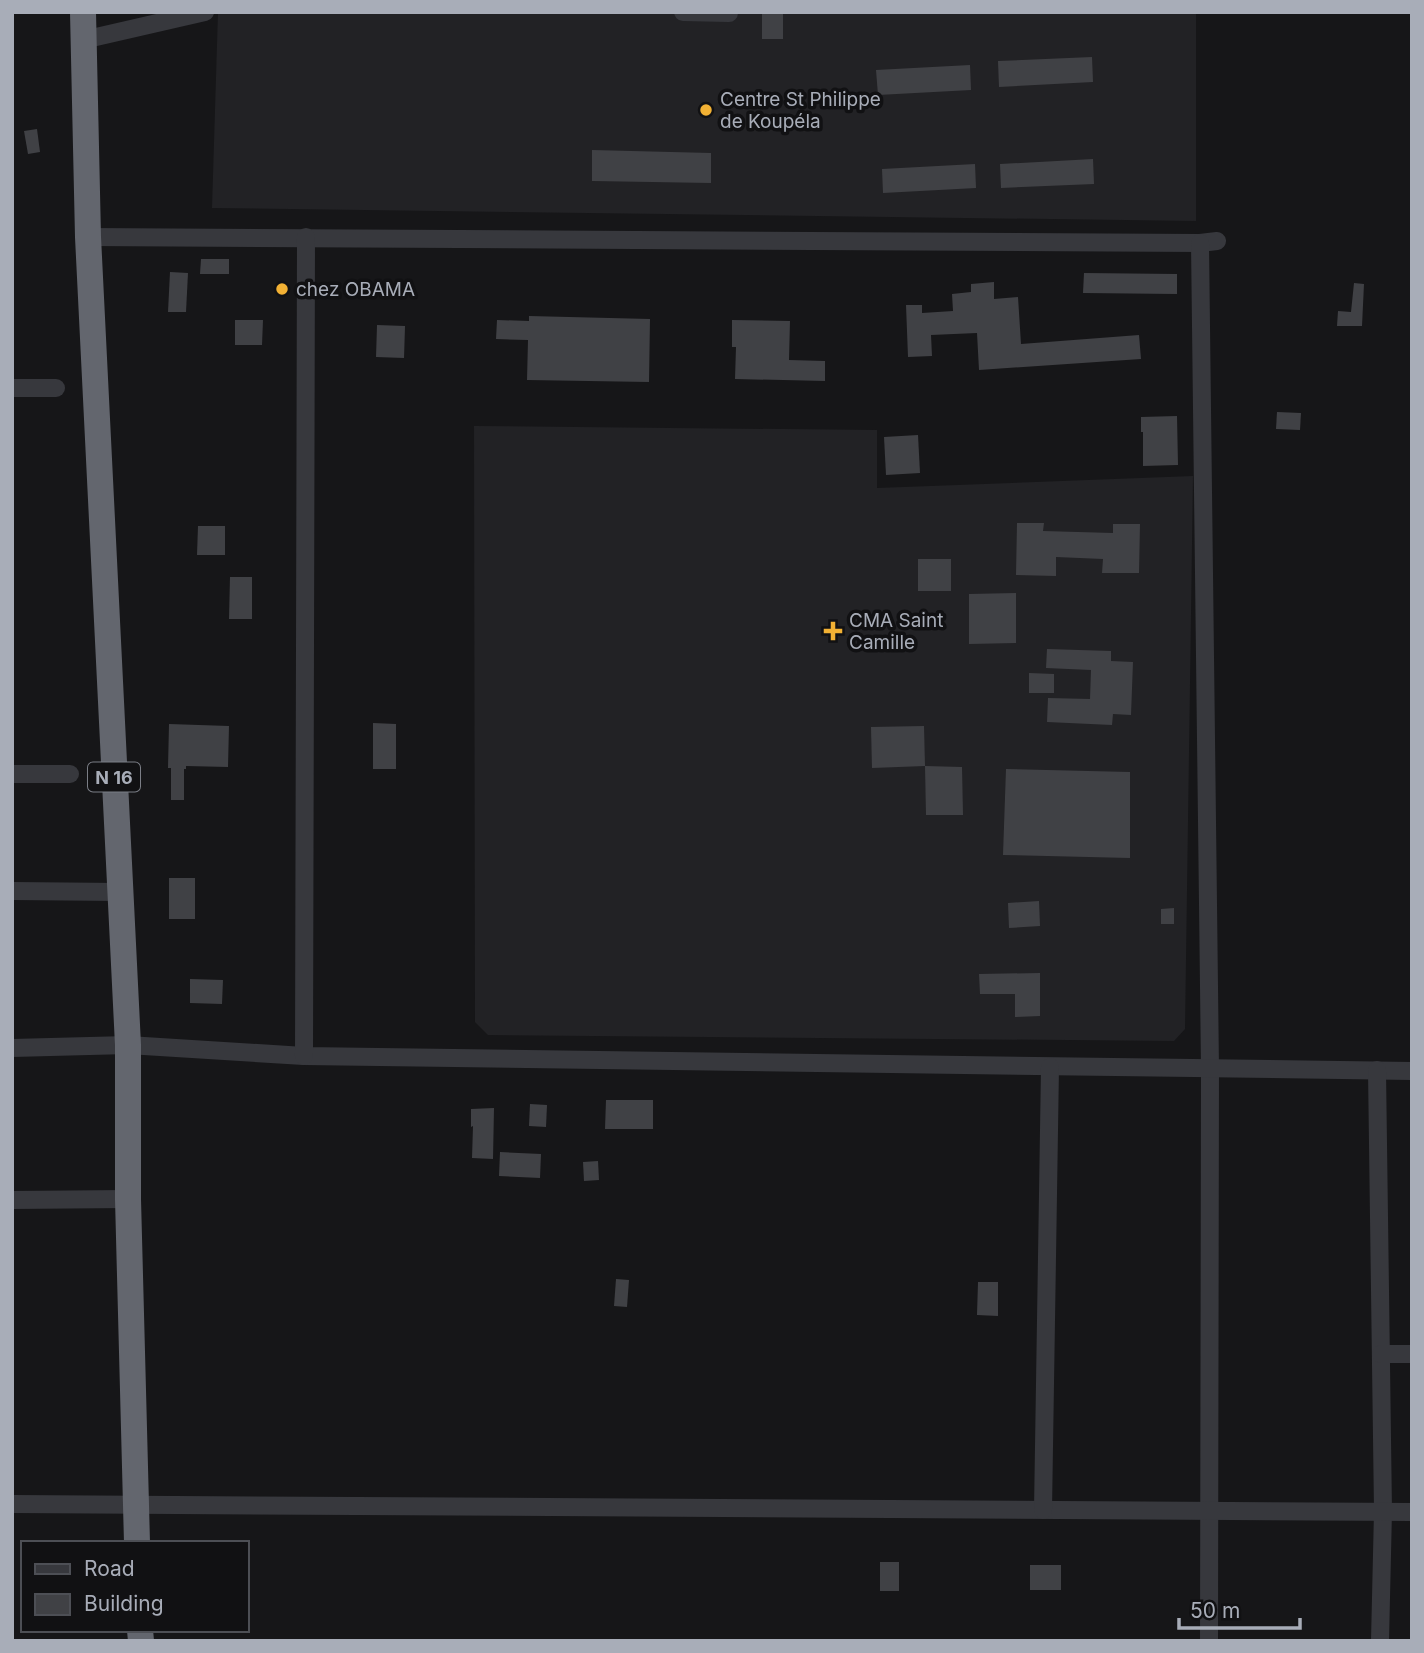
<svg xmlns="http://www.w3.org/2000/svg" width="1424" height="1653" font-family="Inter,sans-serif">
<style>
.built{fill:#222225}
.building{fill:#404145}
.lines{fill:none;stroke-linecap:round;stroke-linejoin:round}
.minor{stroke:#37383d;stroke-width:18}
.highway{stroke:#63666e;stroke-width:26}
.poi-dot{fill:#f2b134;stroke:#111113;stroke-width:2.5}
.labels{text-anchor:middle;dominant-baseline:central;stroke-width:7;stroke-linejoin:round;paint-order:stroke}
.shield{fill:#111113;stroke:#7b7e86;stroke-width:2}
.shield-label{font-size:18px;font-weight:bold;fill:#a8adb8}
.poi-label{font-size:19px;fill:#a8adb8;stroke:#111113;text-anchor:start}
</style>
<rect width="100%" height="100%" fill="#161618"/>
<g class="built">
<path d="M218,12H1196V221L212,208Z"/>
<path d="M474,426L877,430V488L1193,476L1185,1029L1174,1041L488,1035L475,1022Z"/>
</g>
<g class="building">
<rect x="762" y="12" width="21" height="27"/>
<path d="M1092,57L1093,82L999,87L998,61Z"/>
<path d="M970,65L971,90L878,95L876,70Z"/>
<path d="M37,129L40,152L28,154L24,131Z"/>
<path d="M592,150L711,153V183L592,181Z"/>
<path d="M1093,159L1094,184L1001,188L1000,164Z"/>
<path d="M975,164L976,188L883,193L882,169Z"/>
<path d="M201,259H229V274H200Z"/>
<path d="M170,272L188,273L186,312H168Z"/>
<path d="M1084,273L1177,274V294L1083,293Z"/>
<path d="M994,282V299L1018,297L1021,344L1139,335L1141,359L979,370L977,333L931,335L932,356L908,357L906,305H922V313L953,311L952,294L971,292V284Z"/>
<path d="M1354,283L1364,284L1362,326H1337L1338,311L1351,312Z"/>
<path d="M529,316L650,319L649,382L527,380L528,340L496,339L497,320L529,321Z"/>
<path d="M235,320H263L262,345H235Z"/>
<path d="M732,320L790,321L789,360L825,361V381L735,379L736,347H732Z"/>
<path d="M377,325L405,326L404,358L376,357Z"/>
<path d="M1277,412L1301,413L1300,430L1276,429Z"/>
<path d="M1177,416L1178,465L1143,466V432H1141V417Z"/>
<path d="M918,435L920,473L886,475L884,437Z"/>
<path d="M1017,523H1044L1043,531L1113,533V524H1140L1139,573H1102L1103,559L1056,557V576L1016,575Z"/>
<path d="M198,526H225V555H197Z"/>
<rect x="918" y="559" width="33" height="32"/>
<path d="M230,577H252V619H229Z"/>
<path d="M1016,593V643L969,644V594Z"/>
<path d="M1047,649L1111,651V661L1133,662L1131,715L1113,714L1112,725L1047,722L1048,698L1090,699L1091,670L1046,668Z"/>
<path d="M1029,673L1054,674V693H1029Z"/>
<path d="M373,723L396,724V769H373Z"/>
<path d="M169,724L229,726L228,767L186,766V769H184V800H171V768H168Z"/>
<path d="M924,726L925,766L872,768L871,727Z"/>
<path d="M925,766L962,767L963,815H926Z"/>
<path d="M1006,769L1130,772V858L1003,855Z"/>
<rect x="169" y="878" width="26" height="41"/>
<path d="M1039,901L1040,926L1009,928L1008,903Z"/>
<path d="M1174,908V924H1161V909Z"/>
<path d="M1040,973V1016L1015,1017V994H980L979,974Z"/>
<path d="M190,979L223,980L222,1004L190,1003Z"/>
<path d="M606,1100H653V1129H605Z"/>
<path d="M530,1104L547,1105L546,1127L529,1126Z"/>
<path d="M494,1108L493,1159L472,1158L473,1126L471,1127V1109Z"/>
<path d="M500,1152L541,1154L540,1178L499,1176Z"/>
<path d="M598,1161L599,1180L584,1181L583,1162Z"/>
<path d="M616,1279L629,1280L627,1307L614,1306Z"/>
<path d="M978,1282H998V1316L977,1315Z"/>
<rect x="880" y="1562" width="19" height="29"/>
<rect x="1030" y="1565" width="31" height="25"/>
</g>
<g class="lines">
<g class="minor">
<path d="M683,12L729,13"/>
<path d="M83,40L205,12"/>
<path d="M88,237L1200,243L1217,241"/>
<path d="M1200,243L1210,1069L1209,1641"/>
<path d="M12,388H56"/>
<path d="M12,774H70"/>
<path d="M12,891L120,892"/>
<path d="M12,1048L128,1045L304,1056L1412,1071"/>
<path d="M304,1056L306,237"/>
<path d="M1377,1070L1383,1511L1380,1641"/>
<path d="M12,1200L128,1199"/>
<path d="M1381,1354H1412"/>
<path d="M12,1504L1412,1512"/>
<path d="M1043,1510L1050,1067"/>
</g>
<g class="highway">
<path d="M83,12L88,237L128,1045V1199L137,1543"/>
<path d="M140,1630L141,1641"/>
</g>
</g>
<g class="poi-dot">
<circle cx="706" cy="110" r="7"/>
<circle cx="282" cy="289" r="7"/>
<path d="M829.5 620.5h7v7h7v7h-7v7h-7v-7h-7v-7h7z"/>
</g>
<g class="labels">
<rect class="shield" x="88" y="762.5" width="52" height="29" rx="5"/>
<g class="shield-label">
<text x="114" y="777">N 16</text>
</g>
<g class="poi-label">
<text x="720" y="99">Centre St Philippe<tspan x="720" dy="22">de Koupéla</tspan></text>
<text x="296" y="289">chez OBAMA</text>
<text x="849" y="620">CMA Saint<tspan x="849" dy="22">Camille</tspan></text>
</g>
</g>
<rect width="1424" height="1653" fill="none" stroke="#a8adb8" stroke-width="28"/>
<rect x="21" y="1541" width="228" height="91" fill="#111113" stroke="#4d4f55" stroke-width="2"/>
<rect x="35" y="1564" width="35" height="10" fill="#37383d" stroke="#4d4f55" stroke-width="2"/>
<text x="84" y="1576" font-size="21" fill="#a8adb8">Road</text>
<rect x="35" y="1594" width="35" height="21" fill="#404145" stroke="#4d4f55" stroke-width="2"/>
<text x="84" y="1611" font-size="21" fill="#a8adb8">Building</text>
<path d="M1179 1618v10h121v-10" fill="none" stroke="#a8adb8" stroke-width="3.5"/>
<text x="1190" y="1618" font-size="21" fill="#a8adb8" stroke="#111113" stroke-width="5" paint-order="stroke">50 m</text>
</svg>
